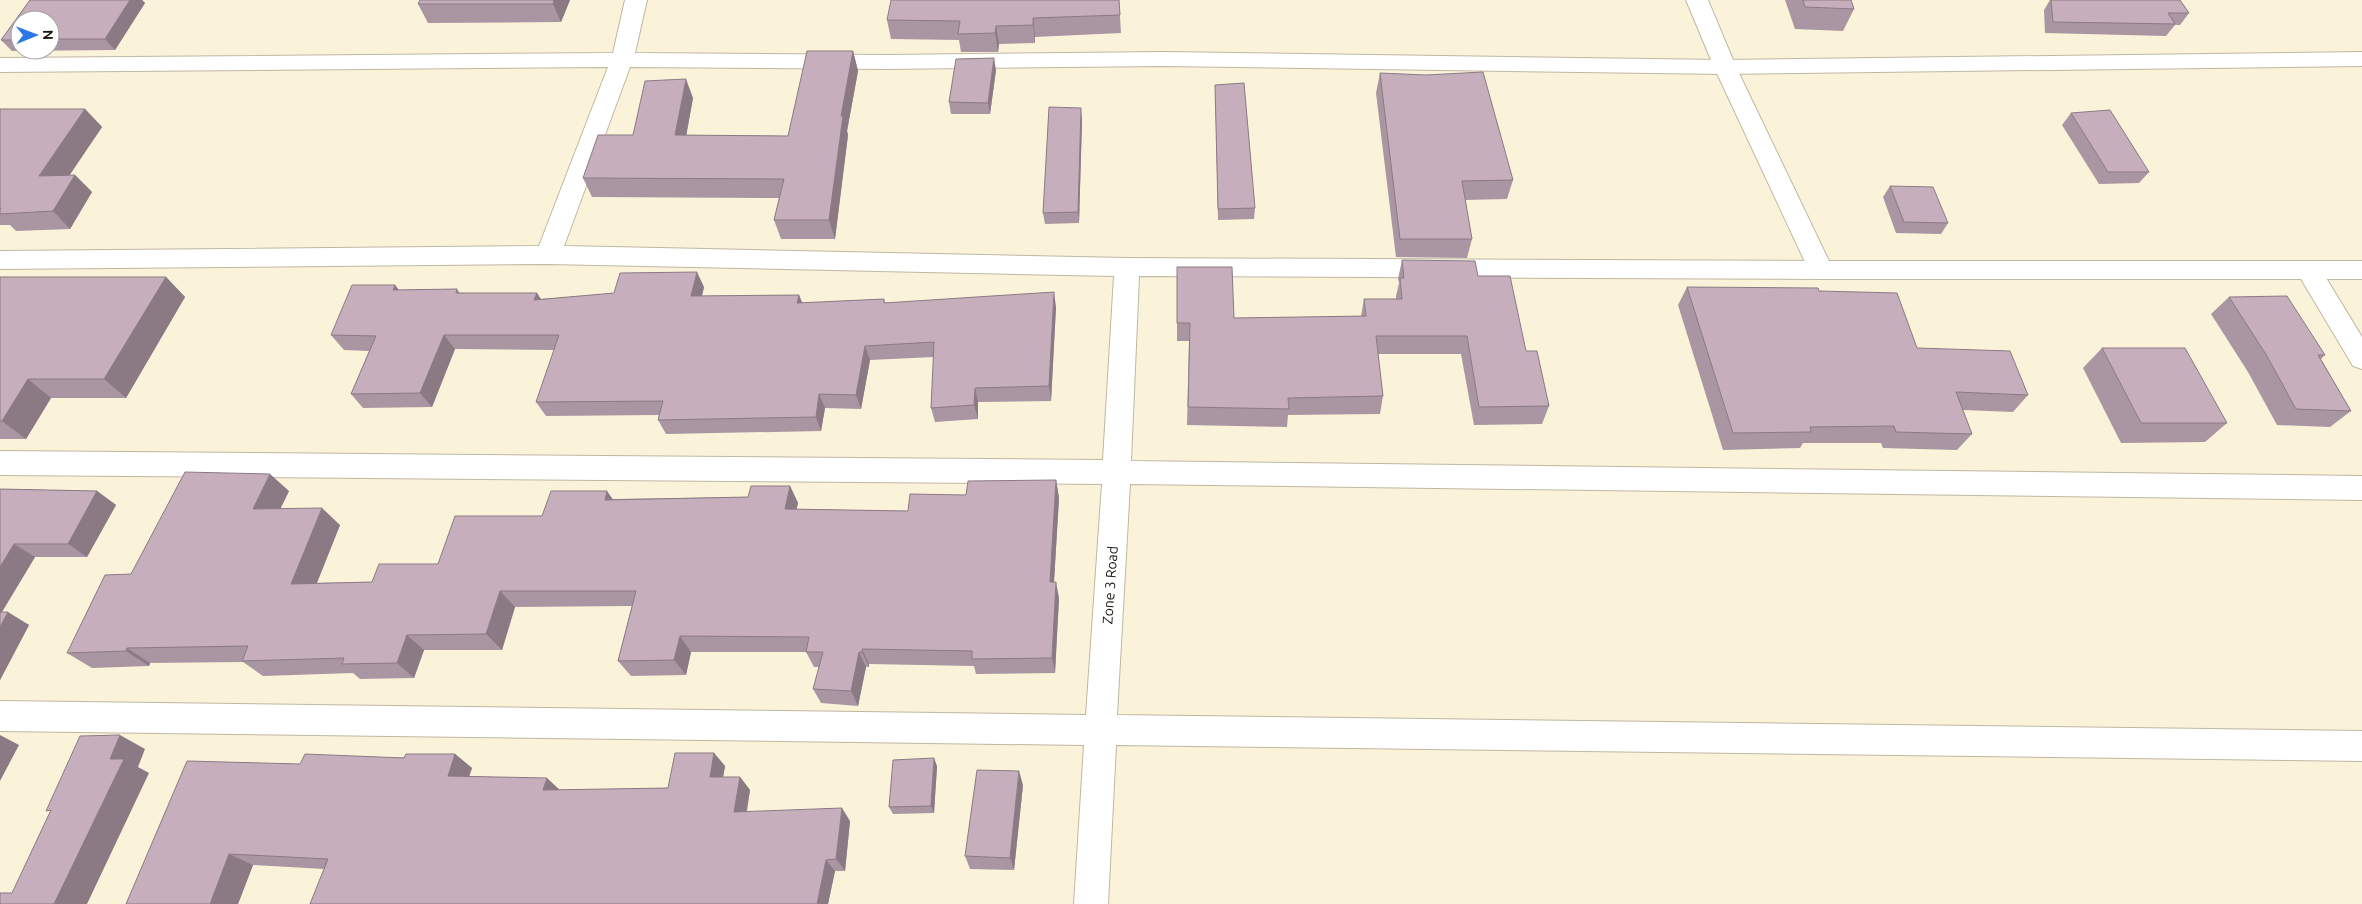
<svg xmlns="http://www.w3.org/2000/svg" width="2362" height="904" font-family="Ubuntu,sans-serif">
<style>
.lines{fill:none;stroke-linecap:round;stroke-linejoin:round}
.minor-casing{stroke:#bfb8a0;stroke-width:2}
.tertiary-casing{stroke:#bfb8a0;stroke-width:2}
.minor{fill:#fff;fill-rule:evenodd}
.tertiary{fill:#fff;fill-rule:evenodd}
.wall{fill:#aa96a2;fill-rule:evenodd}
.shaded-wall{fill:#8b7a84}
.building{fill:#c6aebc;stroke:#8b7a84}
.labels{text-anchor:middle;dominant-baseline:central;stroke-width:4;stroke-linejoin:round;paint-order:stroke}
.street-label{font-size:14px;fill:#18160d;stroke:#fff}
</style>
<rect width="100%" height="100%" fill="#faf3da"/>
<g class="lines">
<defs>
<g id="minor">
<path d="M625,0H647L635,53L884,55L1164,52L1725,60L2362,52V66L1725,74L1164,66L884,69L630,67L564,246L1127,258L1821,261L1830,263L1833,270L1830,277L1821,279L1139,276L1131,461L2362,476V500L1130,484L1117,715L2362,731V761L1116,745L1108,904H1074L1084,745L0,731V701L1086,715L1102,484L0,475V451L1103,460L1114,276L548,264L0,269V251L539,246L608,67L0,72V58L613,53Z"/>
<path d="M2308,261H2362V279H2308L2299,277L2296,270L2299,263Z"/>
</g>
<path id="tertiary" d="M1686,0H1708L1736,67L1829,261H2308L2317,263L2362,337V369L2353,366L2301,279H1821L1812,277L1714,67Z"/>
</defs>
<use href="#minor" class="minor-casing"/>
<use href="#tertiary" class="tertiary-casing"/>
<use href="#minor" class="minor"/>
<use href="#tertiary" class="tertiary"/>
</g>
<g class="wall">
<path d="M30,0H142L145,3L115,50L12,51L1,40ZM20,20H50V50H20Z"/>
<path d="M570,0L561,22L428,23L418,4Z"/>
<path d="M1119,0L1121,33L1035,37V43L999,44L998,52H961L959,40L891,39L887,20Z"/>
<path d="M1785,0H1851L1854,9L1843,31L1795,29Z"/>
<path d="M2050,0H2180L2189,13L2180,25H2175L2166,36L2045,33L2044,10Z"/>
<path d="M853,51L858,71L847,131L848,135L835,239H781L774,220L779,198L592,197L583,178L633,135L693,98L686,135L788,136Z"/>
<path d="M996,70L990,114H951L949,102Z"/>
<path d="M1380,73L1513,180L1507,199L1465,200L1472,239L1467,258L1396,257L1376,93Z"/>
<path d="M1215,85L1255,208L1254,219L1218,220Z"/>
<path d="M0,109H85L102,127L69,175H75L92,192L70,229L16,231L10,225H0Z"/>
<path d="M2071,113L2149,172L2139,183L2099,184L2062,125Z"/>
<path d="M1082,120L1079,223L1045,224L1043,213Z"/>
<path d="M1890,186L1948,223L1941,234L1896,233L1883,197Z"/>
<path d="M1402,260L1478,276L1526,351L1549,406L1542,424L1474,425L1461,354H1378L1383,396L1380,414L1288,415L1287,427L1187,425L1189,341H1177V267L1234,318L1361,316L1364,299H1396V296L1399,283L1398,279Z"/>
<path d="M0,277H166L185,297L126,398H51L26,439H0Z"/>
<path d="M395,285L399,290L457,289L460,293H537L541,299L704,287L702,296L799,295L802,303L884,299L885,303L1056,307L1051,401L978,402V419L935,422L931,408L934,357L870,360L861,409L825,408L821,431L666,434L658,420L660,415L546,416L536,402L554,350L455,349L432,407L363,408L351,394L369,351L344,350L331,335Z"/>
<path d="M1687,287L1819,291L1917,348L2028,395L2013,412L1963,410L1972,434L1957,450L1883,448L1881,443H1803L1800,448L1723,450L1678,305Z"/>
<path d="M2229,297L2325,355L2321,359L2351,411L2330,427L2277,425L2248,372L2211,314Z"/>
<path d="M2102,348L2227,423L2205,442L2121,443L2083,368Z"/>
<path d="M1056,480L1059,498L1054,582L1059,598L1055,673L976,674L974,666L869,664V667H866L858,706L821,703L813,689L819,667H814L806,652H691L686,675L631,676L618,661L632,606L515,607L502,650H424L414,678L360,679L353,673L263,676L243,662L150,663L149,666L92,668L67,653L131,574L289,491L280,509L340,525L317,583L372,582L438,564L542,516L613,499L748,497L790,486L798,503L796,509L908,511L966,495Z"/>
<path d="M0,489L97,491L116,505L87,557H35L2,612L29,625L0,680Z"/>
<path d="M714,753L725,766L723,777H740L750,790L747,812L850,821L845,871H835L828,904H310L324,869L253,865L238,904H126L300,764L455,754L472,768L469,776L559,790L668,788Z"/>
<path d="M937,766L934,813L893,814L889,807Z"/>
<path d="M1023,785L1014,870L970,869L965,856Z"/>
</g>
<g class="shaded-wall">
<path d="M130,0H142L145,3L115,50L105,39Z"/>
<path d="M554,0H570L561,22L553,4Z"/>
<path d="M1033,18L1035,37V43L1033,25Z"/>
<path d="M996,26L999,44L998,52L995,33Z"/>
<path d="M853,51L858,71L847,131L848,135L835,239L829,220L841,116Z"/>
<path d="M994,58L996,70L990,114L988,103Z"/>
<path d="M686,79L693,98L683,154L675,135Z"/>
<path d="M1081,108L1082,120L1079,223L1078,212Z"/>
<path d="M85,109L102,127L57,194L39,176Z"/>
<path d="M75,175L92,192L70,229L53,211Z"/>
<path d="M697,272L704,287L698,311L691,296Z"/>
<path d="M166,277L185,297L126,398L104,379Z"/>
<path d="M395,285L406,300L393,290Z"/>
<path d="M1054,292L1056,307L1051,401L1049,386Z"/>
<path d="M537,293L546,308L534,300Z"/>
<path d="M799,295L805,309L797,303Z"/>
<path d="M444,335L455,349L432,407L420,393Z"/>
<path d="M865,346L870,360L861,409L856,395Z"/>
<path d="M28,379L51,398L26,439L2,421Z"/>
<path d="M975,388L978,402V419L974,405Z"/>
<path d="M819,394L825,408L821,431L816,417Z"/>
<path d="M270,474L289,491L272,526L253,509Z"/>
<path d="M1056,480L1059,498L1053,598L1050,582Z"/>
<path d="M790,486L798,503L793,526L785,509Z"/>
<path d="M97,491L116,505L87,557L68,544Z"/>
<path d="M607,491L619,508L605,500Z"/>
<path d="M322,508L340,525L310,600L291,584Z"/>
<path d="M14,544L35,557L0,615V567Z"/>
<path d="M1056,582L1059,598L1055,673L1052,658Z"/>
<path d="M500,591L515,607L502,650L486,634Z"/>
<path d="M8,612L29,625L0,680V627Z"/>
<path d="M407,635L424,650L414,678L397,663Z"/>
<path d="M680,636L691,652L686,675L674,660Z"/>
<path d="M127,648L150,663L149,666L126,651Z"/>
<path d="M862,649L869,664V667L862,652Z"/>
<path d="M859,652L866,667L858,706L851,691Z"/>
<path d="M0,735L19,745L0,781Z"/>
<path d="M120,735L145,749L138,767L149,773L87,904H54L110,759Z"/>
<path d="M714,753L725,766L721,790L710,777Z"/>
<path d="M455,754L472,768L465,789L448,776Z"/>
<path d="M934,758L937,766L934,813L931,806Z"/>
<path d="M1019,771L1023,785L1014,870L1010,858Z"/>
<path d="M740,777L750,790L744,824L734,812Z"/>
<path d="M547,778L562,792L543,790Z"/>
<path d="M842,808L850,821L845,871L836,859Z"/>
<path d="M229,854L253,865L238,904H210Z"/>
<path d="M826,860L835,871L828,904H817Z"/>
</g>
<g class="building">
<path d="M30,0H130L105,39H50V20H20V40H1Z"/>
<path d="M420,0H554L553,4H418Z"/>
<path d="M891,0H1119L1120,15L1033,18V25L996,26L995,33L958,34L960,21L887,20Z"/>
<path d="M1803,0H1851L1854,9L1805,7Z"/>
<path d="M2051,0H2180L2189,13H2168L2175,24L2053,22Z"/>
<path d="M807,51H853L841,116H843L829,220H774L784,179L583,178L598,135H633L645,81L686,79L675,135L788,136Z"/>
<path d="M994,58L988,103L949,102L956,59Z"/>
<path d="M1483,72L1513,180L1462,181L1472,239H1400L1380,73L1426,75Z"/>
<path d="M1244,83L1255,208L1218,209L1215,85Z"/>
<path d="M1049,107L1081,108L1078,212L1043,213Z"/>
<path d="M0,109H85L39,176L75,175L53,211L0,214V210L1,208H0Z"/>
<path d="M2110,110L2149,172H2108L2071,113Z"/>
<path d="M1890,186L1933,187L1948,223L1904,222Z"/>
<path d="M1402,260L1475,261L1478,276H1510L1526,351H1537L1549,406L1479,407L1467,336H1376L1383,396L1288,398L1289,409L1188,407L1190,323H1177V267H1232L1234,318L1366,316L1364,299H1402L1400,278H1404Z"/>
<path d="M697,272L691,296L799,295L797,303L884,299V303L1054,292L1049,386L975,388L974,405L931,408L934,342L865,346L856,395L819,394L816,417L658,420L663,401L536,402L559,335H444L420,393L351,394L376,336L331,335L352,285H395L393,290L457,289L456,293H537L534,300L614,293L620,273Z"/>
<path d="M0,277H166L104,379H28L2,421H0Z"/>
<path d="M1687,287L1818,288L1819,291L1897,293L1917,348L2010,351L2028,395L1956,392L1972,434L1896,432L1894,426L1810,427L1811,432L1733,433Z"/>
<path d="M2287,296L2325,355H2318L2351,411L2296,409L2267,356L2229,297Z"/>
<path d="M2102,348H2185L2227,423H2141Z"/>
<path d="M185,472L270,474L253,509L322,508L291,584L372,582L379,564H438L455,516H542L551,491H607L605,500L748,497L751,486H790L785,509L908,511L910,494L966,495L968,481L1056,480L1050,582H1056L1052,658L972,659V651L862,649V652H859L851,691L813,689L823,652H806L809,637L680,636L674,660L618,661L636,591H500L486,634L407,635L397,663L342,664L344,658L242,661L248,646L127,648L126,651L67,653L105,575L131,574Z"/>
<path d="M0,489L97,491L68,544H14L0,567Z"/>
<path d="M0,612H8L0,627Z"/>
<path d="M120,735L110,759H124L54,904H0V893H12L51,810L46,811L80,736Z"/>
<path d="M675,753H714L710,777H740L734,812L842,808L836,859L826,860L817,904H310L328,859L229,854L210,904H126L187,761L300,764L305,754L404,758L406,754H455L448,776L547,778L543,790L668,788Z"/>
<path d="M934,758L931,806L889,807L893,760Z"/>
<path d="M977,770L1019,771L1010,858L965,856Z"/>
</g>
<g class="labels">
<g class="street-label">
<text transform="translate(1110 585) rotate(-86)">Zone 3 Road</text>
</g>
</g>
<g transform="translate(35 35) rotate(89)"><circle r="24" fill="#ffffff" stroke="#a3a29e"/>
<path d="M0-4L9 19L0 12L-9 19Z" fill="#2b77e3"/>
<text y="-8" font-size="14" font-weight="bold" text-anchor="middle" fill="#18160d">N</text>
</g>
</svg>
